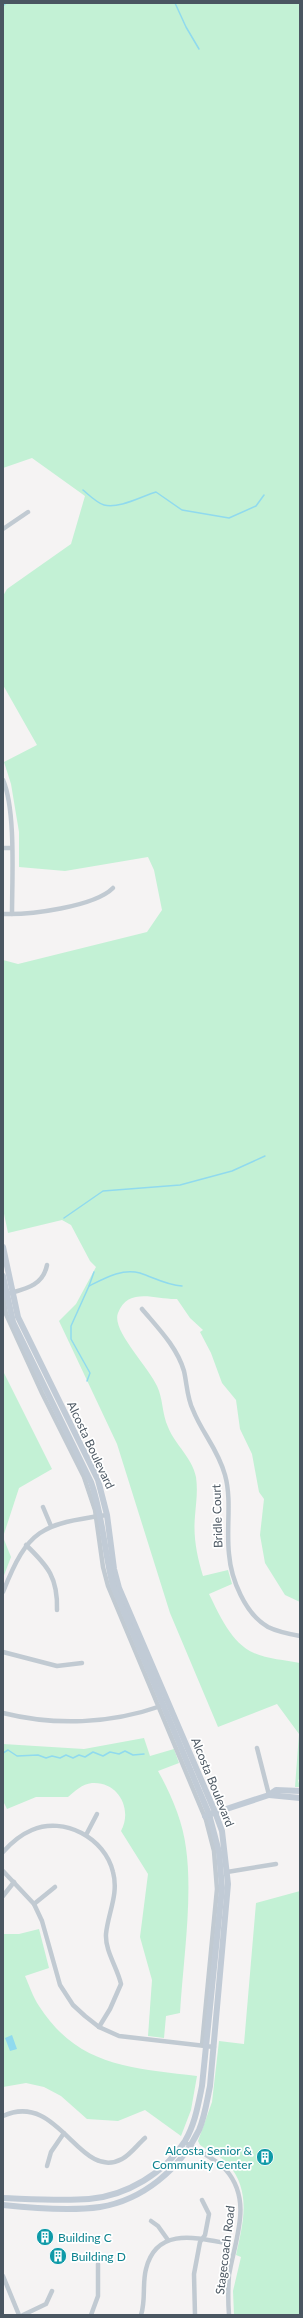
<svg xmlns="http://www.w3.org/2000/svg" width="303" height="2318" font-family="Lato,sans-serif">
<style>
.green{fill:#c3f1d5}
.water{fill:#90daee}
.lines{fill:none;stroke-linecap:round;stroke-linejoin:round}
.stream{stroke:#90daee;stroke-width:1.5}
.street{stroke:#c1cad2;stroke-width:4.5}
.secondary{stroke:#c1cbd6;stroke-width:6}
.labels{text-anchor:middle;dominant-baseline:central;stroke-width:3.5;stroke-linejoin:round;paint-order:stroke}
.street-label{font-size:12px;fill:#4a5661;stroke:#fff}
.culture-label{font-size:12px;fill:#0d838f;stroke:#fff;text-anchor:start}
</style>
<rect width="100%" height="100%" fill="#f5f3f3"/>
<g class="green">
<path d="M3,3H300V1602L285,1595L265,1563L260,1535L264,1499L259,1492L252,1454L240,1429L236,1400L222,1383L211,1353L200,1332L203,1330L190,1318L177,1299C157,1300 128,1286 118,1313C111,1330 149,1367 157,1386C163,1398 162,1414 168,1427C175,1445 192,1457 196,1477C198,1491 196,1503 195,1516C193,1537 197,1556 203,1576L228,1570L232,1584L209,1594C219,1614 231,1643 254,1653C268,1659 285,1660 300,1663V1779L298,1780L300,1787H295L299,1734L277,1704L218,1727L170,1613L117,1444L59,1321L76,1304L96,1267L90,1261L71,1225L62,1220L8,1233L3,1209V960L18,964L147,932L162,910L154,870L148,857L65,871L19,867V832L11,784L4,762L37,745L3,685V596L7,589L71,544L85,496L32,458L3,468Z"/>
<path d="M3,1371L52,1469L19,1488L3,1537L11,1557L3,1578Z"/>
<path d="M144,1738L150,1756L174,1749L179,1763L158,1771C171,1794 183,1822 186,1848C193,1898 183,1962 180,2013L166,2016L164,2038L148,2036L152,1980L140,1937L148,1874L121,1831C133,1809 118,1781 92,1783C82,1784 75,1791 68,1797H36L7,1809L3,1801V1744L84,1749Z"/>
<path d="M300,1891V2315H234L233,2291L241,2257L236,2255C243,2224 252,2191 228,2164C221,2156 209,2151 200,2145L198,2141L212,2102L219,2041L244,2044L256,1903Z"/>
<path d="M39,1929L49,1968L25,1976C29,1985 33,1997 39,2006C78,2067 132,2068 197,2076L191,2110L181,2136L145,2110L118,2121L87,2119L61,2096L44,2087L26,2083L3,2087V1934H19Z"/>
</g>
<path class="water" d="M12,2035L17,2049L10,2051L5,2038Z"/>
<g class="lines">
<g class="stream">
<path d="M175,3L186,27L199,49"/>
<path d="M3,6L6,3"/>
<path d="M83,490C89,495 97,503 104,505C119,509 142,496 156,492L182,510L229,518L256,506L264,495"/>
<path d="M64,1218L103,1191L180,1185L232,1171L265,1156"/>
<path d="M89,1286L94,1272"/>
<path d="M87,1381L90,1373L71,1339V1326L89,1286C105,1278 122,1268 140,1273C155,1278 166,1285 182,1286"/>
<path d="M3,1753L8,1750L17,1756L38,1755L46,1758L52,1756L60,1758L66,1755L73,1758L79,1755L85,1757L93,1752L103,1756L110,1752L119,1754L125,1751L133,1755L144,1754"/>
</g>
<g class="street">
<path d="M3,529L28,512"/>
<path d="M3,780C16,810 12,879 12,914"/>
<path d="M3,848H11"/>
<path d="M3,914C29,915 94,907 113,888"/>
<path d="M47,1265C43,1286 25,1289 7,1294L4,1302L6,1314L42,1393L84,1477L95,1510L103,1567L108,1586L206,1820L214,1851L217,1889L202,2045"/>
<path d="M142,1309C158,1328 177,1347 184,1371C187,1384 187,1398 193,1410C202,1433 218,1449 225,1475C232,1500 226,1528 229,1554C231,1579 245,1614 268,1627C278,1632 289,1634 300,1636"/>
<path d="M43,1507L51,1526"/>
<path d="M26,1545C48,1566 58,1578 57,1610"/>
<path d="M3,1592C28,1529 41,1524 107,1515"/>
<path d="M3,1652L57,1666L82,1663"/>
<path d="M3,1713C55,1726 110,1724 161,1706"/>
<path d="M257,1748L269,1795"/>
<path d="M86,1835L97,1814"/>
<path d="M3,1852C11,1843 20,1835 32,1830C64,1816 105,1838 113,1872C119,1894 108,1913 106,1934C105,1951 117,1967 121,1984L110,2009L99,2027"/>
<path d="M3,1871L34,1904L42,1921L60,1985L73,2005L85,2016L99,2027L119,2036L214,2047"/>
<path d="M227,1872L276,1864"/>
<path d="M3,1896L14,1882"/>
<path d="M34,1904L55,1887"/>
<path d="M3,2116C59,2090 79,2182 122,2159C130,2155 138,2144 145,2138"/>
<path d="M188,2144C200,2152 216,2159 226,2170C253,2201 235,2239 229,2275C228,2289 228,2302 229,2315"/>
<path d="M47,2166L51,2152L64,2133"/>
<path d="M151,2221L158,2226L168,2240"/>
<path d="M3,2276L19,2315"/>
<path d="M23,2315L46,2304L52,2291"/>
<path d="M91,2315L98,2296V2264"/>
<path d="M141,2315C146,2300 142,2284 146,2269C156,2228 194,2237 225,2243"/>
<path d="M195,2315L194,2274L200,2242L205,2235L209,2214L202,2200"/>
</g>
<g class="secondary">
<path d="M3,1247L18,1317L98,1480L107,1515L114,1569L119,1588L215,1812L222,1831L228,1884L210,2086C207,2100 205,2116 199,2130C180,2169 143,2200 100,2207C72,2211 31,2208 3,2205"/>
<path d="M3,1276L13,1322L91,1482C103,1516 104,1551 113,1586L209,1814L219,1852L222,1888L202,2086C198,2105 195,2124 185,2141C165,2173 126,2196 89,2199C61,2201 31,2199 3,2198"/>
<path d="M269,1795L300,1798"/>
<path d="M205,1816L269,1795L276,1790L300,1791"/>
</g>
</g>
<defs>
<symbol id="building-disc" viewBox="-11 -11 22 22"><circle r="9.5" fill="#0f9aa8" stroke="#fff"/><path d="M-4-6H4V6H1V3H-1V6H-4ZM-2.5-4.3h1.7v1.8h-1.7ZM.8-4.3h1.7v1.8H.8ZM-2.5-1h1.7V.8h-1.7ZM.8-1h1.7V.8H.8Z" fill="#fff"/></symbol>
</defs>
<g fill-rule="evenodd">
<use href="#building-disc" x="255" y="2147" width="20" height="20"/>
<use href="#building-disc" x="35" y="2227" width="20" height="20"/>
<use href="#building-disc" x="48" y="2246" width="20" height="20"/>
</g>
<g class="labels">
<g class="street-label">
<text transform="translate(91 1445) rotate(65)">Alcosta Boulevard</text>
<text transform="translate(217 1516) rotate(-92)">Bridle Court</text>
<text transform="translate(213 1782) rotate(68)">Alcosta Boulevard</text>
<text transform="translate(225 2250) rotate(-83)">Stagecoach Road</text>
</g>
<g class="culture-label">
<text x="252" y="2150" text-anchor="end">Alcosta Senior &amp;<tspan x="252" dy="14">Community Center</tspan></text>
<text x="58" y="2237">Building C</text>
<text x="71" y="2256">Building D</text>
</g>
</g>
<rect width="303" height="2318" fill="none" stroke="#4a5661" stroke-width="8"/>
</svg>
